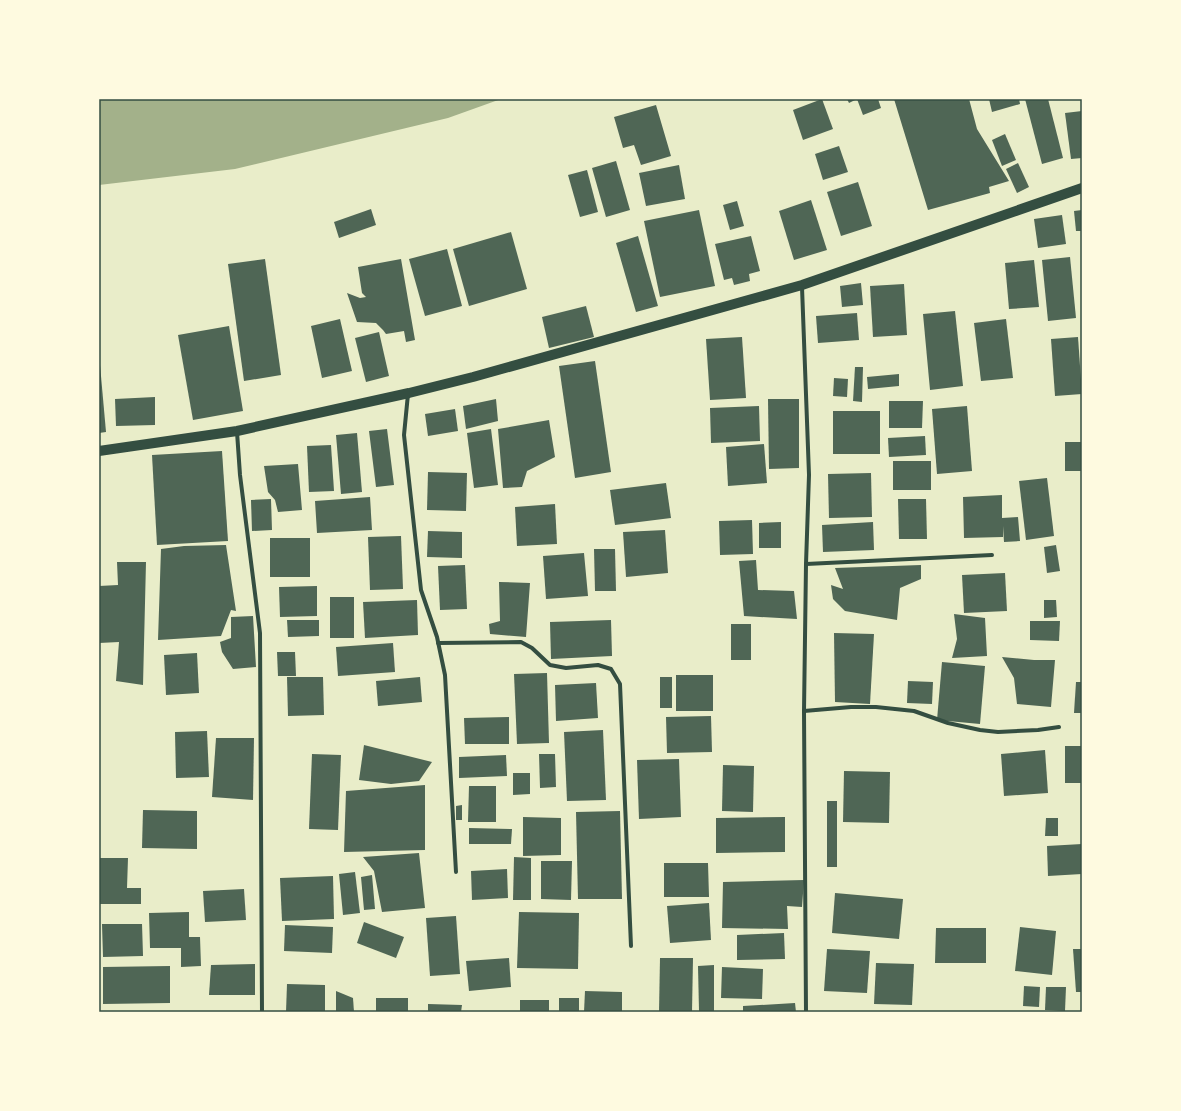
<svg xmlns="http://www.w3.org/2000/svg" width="1181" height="1111" font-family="'Varela Round',sans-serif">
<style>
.water{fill:#a3b18a}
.building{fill:#4f6655}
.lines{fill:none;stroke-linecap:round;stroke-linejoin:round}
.minor{stroke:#344e41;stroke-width:4}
.primary{stroke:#344e41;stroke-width:10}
.neatline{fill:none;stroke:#344e41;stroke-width:1.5}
</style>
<rect width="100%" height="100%" fill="#e9edc9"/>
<path class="water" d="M99,99H501L448,118L235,169L99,185Z"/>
<g class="building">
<path d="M822,99L833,129L803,140L793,110Z"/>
<path d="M847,99H878L881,108L863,115L857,99L849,103Z"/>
<path d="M894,99H969L977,129L1009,181L989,187L990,193L928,210Z"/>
<path d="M989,99H1019L1020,104L992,112Z"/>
<path d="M1025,99H1048L1063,158L1042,164Z"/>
<path d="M656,105L671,156L641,165L634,145L623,148L614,117Z"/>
<path d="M1082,111V158L1071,159L1065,113Z"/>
<path d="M1005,134L1016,160L1002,166L992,140Z"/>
<path d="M839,146L848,172L823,180L815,154Z"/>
<path d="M616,161L630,210L606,217L592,168Z"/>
<path d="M1018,163L1029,187L1017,193L1006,169Z"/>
<path d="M679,165L685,199L646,206L639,173Z"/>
<path d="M587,170L598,212L580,217L568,175Z"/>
<path d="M858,182L872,226L841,236L827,192Z"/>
<path d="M811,200L827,250L794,260L779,211Z"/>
<path d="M737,201L744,226L730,230L723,205Z"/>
<path d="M371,209L376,225L339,238L334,222Z"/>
<path d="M699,210L715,286L660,297L644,221Z"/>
<path d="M1082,210V231H1076L1074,211Z"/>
<path d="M1062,215L1066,244L1038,248L1034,219Z"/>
<path d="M511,232L527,289L469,306L453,249Z"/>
<path d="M638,236L658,306L636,312L616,243Z"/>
<path d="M751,236L760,271L749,274L750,281L734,285L732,278L724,280L715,244Z"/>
<path d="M447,249L462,306L425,316L409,259Z"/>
<path d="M1070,257L1076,318L1048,321L1042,260Z"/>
<path d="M265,259L281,375L244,381L228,264Z"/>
<path d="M401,259L415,340L406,342L404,331L386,334L383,330L376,323L357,322L347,293L360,298L366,297L362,293L358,267Z"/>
<path d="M1034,260L1039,307L1009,309L1005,263Z"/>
<path d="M861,283L863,305L842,307L840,286Z"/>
<path d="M904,284L907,335L873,337L870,286Z"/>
<path d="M586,306L594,337L549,348L542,317Z"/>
<path d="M955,311L963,386L930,390L923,314Z"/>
<path d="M857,313L859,340L818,343L816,316Z"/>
<path d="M340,319L352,371L322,378L311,326Z"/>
<path d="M1006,319L1013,378L981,381L974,323Z"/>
<path d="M229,326L243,411L193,420L178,335Z"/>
<path d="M379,332L389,376L366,382L355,338Z"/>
<path d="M742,337L746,398L710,400L706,339Z"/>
<path d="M1078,337L1082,394L1055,396L1051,339Z"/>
<path d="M595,361L611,472L575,478L559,366Z"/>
<path d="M99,365H100L106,432L99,433Z"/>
<path d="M855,367H863L862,402L853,401Z"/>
<path d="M899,374V386L868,389L867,377Z"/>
<path d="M834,378L848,379L847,397L833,396Z"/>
<path d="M155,397V425L116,426L115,399Z"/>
<path d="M496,399L498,421L466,429L463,406Z"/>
<path d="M768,399H799V468L769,469Z"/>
<path d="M889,401H923L922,428H889Z"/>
<path d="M759,406L760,441L711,443L710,408Z"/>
<path d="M967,406L972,471L937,474L932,409Z"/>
<path d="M455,409L458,431L428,436L425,414Z"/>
<rect x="833" y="411" width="47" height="43"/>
<path d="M549,420L555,457L527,471L522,487L503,488L498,429Z"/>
<path d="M387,429L394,485L376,487L369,431Z"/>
<path d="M491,429L498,485L474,488L467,433Z"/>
<path d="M357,433L362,492L341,494L336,435Z"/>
<path d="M925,436L926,455L889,457L888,438Z"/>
<rect x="1065" y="442" width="17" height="29"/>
<path d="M764,444L767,483L728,486L726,447Z"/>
<path d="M331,445L334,491L309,492L307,446Z"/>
<path d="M222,451L228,541L157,545L152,455Z"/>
<rect x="893" y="461" width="38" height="29"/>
<path d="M298,464L302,510L278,512L275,500L268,492L264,466Z"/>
<path d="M428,472L467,473L466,511L427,510Z"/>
<path d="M871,473L872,517L829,518L828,474Z"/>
<path d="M1047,478L1054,536L1026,540L1019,481Z"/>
<path d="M666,483L671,518L615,525L610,490Z"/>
<path d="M1002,495V518L1018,517L1020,541L1004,542L1003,526V537L964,538L963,497Z"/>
<path d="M370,497L372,530L317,533L315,501Z"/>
<path d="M271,499L272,530L252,531L251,500Z"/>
<path d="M898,499H926L927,539H899Z"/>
<path d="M555,504L557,544L517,546L515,507Z"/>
<path d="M752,520L753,554L720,555L719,521Z"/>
<path d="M781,522V548H759V523Z"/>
<path d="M873,522L874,550L823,552L822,525Z"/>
<path d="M665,530L668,573L626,577L623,532Z"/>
<path d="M428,531L462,532V558L427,557Z"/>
<path d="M401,536L403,589L370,590L368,537Z"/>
<rect x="270" y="538" width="40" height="39"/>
<path d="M226,545L236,611L231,610L221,636L158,640L161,549L184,546Z"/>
<path d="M1056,545L1060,571L1047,573L1044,547Z"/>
<path d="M594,549H615L616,591H595Z"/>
<path d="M584,553L588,596L546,599L543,556Z"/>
<path d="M756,560L758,590L794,591L797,619L744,616L739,561Z"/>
<path d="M117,562H146L143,685L116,681L119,642L99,643V586L118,585Z"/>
<path d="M465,565L467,609L440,610L438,566Z"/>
<path d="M921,565V579L900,588L897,620L845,611L833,599L831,585L843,589L835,568Z"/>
<path d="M1005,573L1007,611L964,613L962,575Z"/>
<path d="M499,582L530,583L526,637L490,634L489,624L500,621Z"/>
<path d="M317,586V616L280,617L279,587Z"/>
<rect x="330" y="597" width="24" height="41"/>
<path d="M417,600L418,635L365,638L363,602Z"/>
<path d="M1044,600H1056L1057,617L1044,618Z"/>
<path d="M954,614L985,618L987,656L952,658L957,639Z"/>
<path d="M253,616L256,667L233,669L222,652L220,642L231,638V617Z"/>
<path d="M287,620H319V636L288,637Z"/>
<path d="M611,620L612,656L551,659L550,622Z"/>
<path d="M1030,621H1060L1059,641L1030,640Z"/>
<rect x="731" y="624" width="20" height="36"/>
<path d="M834,633L874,634L870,704L835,702Z"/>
<path d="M393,643L395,672L338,676L336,647Z"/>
<path d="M277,652H295L296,676H278Z"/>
<path d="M197,653L199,693L166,695L164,655Z"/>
<path d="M1002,657L1034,660H1055L1051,707L1017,704L1014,678Z"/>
<path d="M942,662L985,666L980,724L937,720Z"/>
<path d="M547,673L549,743L517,744L514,674Z"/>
<rect x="676" y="675" width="37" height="36"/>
<path d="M287,677H323L324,715L288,716Z"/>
<path d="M420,677L422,702L378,706L376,681Z"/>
<rect x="660" y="677" width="12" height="31"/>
<path d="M908,681L933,682L932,704L907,703Z"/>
<path d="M1076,682H1082V713H1074Z"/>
<path d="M596,683L598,718L556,721L555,685Z"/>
<path d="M711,716L712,752L667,753L666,717Z"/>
<path d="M509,717V744H465L464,718Z"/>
<path d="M603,730L606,800L567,801L564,732Z"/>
<path d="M207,731L209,777L176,778L175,732Z"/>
<path d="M216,738H254L253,800L212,797Z"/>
<path d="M364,745L432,762L419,781L391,784L359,780Z"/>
<rect x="1065" y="746" width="17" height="37"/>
<path d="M1045,750L1048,793L1004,796L1001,754Z"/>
<path d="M312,754L341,755L338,830L309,829Z"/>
<path d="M539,754H555L556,787L540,788Z"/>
<path d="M506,755L507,776L459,778V757Z"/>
<path d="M679,759L681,817L639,819L637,760Z"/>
<path d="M723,765L754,766L753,812L722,811Z"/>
<path d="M844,771L890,772L889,823L843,822Z"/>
<path d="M513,773H530V794L513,795Z"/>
<path d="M425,785V850L344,852L346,791Z"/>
<path d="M469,786H496V822H468Z"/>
<rect x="827" y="801" width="10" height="66"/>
<path d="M462,805V820H456V806Z"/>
<path d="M143,810L197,811V849L142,848Z"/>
<path d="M620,811L622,899H578L576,812Z"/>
<path d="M523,817L561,818V855L523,856Z"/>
<path d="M785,817V852L716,853V818Z"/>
<path d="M1046,818H1058V836H1045Z"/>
<path d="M469,828L512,829L511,844H469Z"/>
<path d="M1082,844V874L1048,876L1047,846Z"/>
<path d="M419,853L425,908L382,912L374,871L363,857Z"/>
<path d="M514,857L531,858V900H513Z"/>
<path d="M99,858H128L127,888H141V904H99Z"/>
<path d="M541,861H572L571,900L541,899Z"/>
<path d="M664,863H708L709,897H664Z"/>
<path d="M507,869L508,898L472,900L471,871Z"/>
<path d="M355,872L360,913L343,915L339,874Z"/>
<path d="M372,875L375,909L364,910L361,877Z"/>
<path d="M333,876L334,919L282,921L280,878Z"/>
<path d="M804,880L802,907L787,906L788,929L722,928L723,882Z"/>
<path d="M244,889L246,920L205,922L203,891Z"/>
<path d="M835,893L903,899L899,939L832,933Z"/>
<path d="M709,903L711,940L670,943L667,906Z"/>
<path d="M189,912V937H200L201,966L181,967V948H150L149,913Z"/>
<path d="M519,912L579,913L578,969L517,968Z"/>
<path d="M456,916L460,974L430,976L426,918Z"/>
<path d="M364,922L404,937L396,958L357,943Z"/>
<path d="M102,924H142L143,956L103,957Z"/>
<path d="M285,925L333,927L332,953L284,951Z"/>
<path d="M1020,927L1056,931L1052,975L1015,971Z"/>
<path d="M936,928H986V963H935Z"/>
<path d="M784,933L785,959L737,960V935Z"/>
<path d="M827,949L870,951L867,993L824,991Z"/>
<path d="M1073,949H1082V992H1076Z"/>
<path d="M509,958L511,987L469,991L466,961Z"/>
<path d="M660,958H693L692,1012H659Z"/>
<path d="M876,963L914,964L912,1005L874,1004Z"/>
<path d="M255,964V995H209L211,965Z"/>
<path d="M714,965V1011H699L698,966Z"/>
<path d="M170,966V1003L103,1004V967Z"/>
<path d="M722,967L763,969L762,999L721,998Z"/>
<path d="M287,984L325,985V1012H286Z"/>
<path d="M1024,986L1040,987L1039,1007L1023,1006Z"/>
<path d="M1046,987H1066L1065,1011L1045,1010Z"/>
<path d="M336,991L353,998L354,1012H336Z"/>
<path d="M585,991L622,992V1012H584Z"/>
<rect x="376" y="998" width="32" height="14"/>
<rect x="559" y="998" width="20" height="14"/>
<rect x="520" y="1000" width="29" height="12"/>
<path d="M795,1003L796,1012H743V1006Z"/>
<path d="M428,1004L462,1005L461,1012H428Z"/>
</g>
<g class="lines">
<g class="minor">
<path d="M802,287L809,475L806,564L804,711L806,1012"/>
<path d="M408,394L404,435L421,590L437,637L445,675L456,872"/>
<path d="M237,432L240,475L260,633L262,1012"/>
<path d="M806,564L992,555"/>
<path d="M438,643L521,642L532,648L550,665L566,668L598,665L611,669L620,684L631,946"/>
<path d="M804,711L851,707H876L914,711L948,723L980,730L998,732L1038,730L1059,727"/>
</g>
<path class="primary" d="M99,451L237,431L409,393L473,377L802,285L1082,188"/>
</g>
<rect width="1181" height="1111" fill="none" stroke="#fefae0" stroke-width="200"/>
<rect x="100" y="100" width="981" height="911" class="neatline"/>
</svg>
